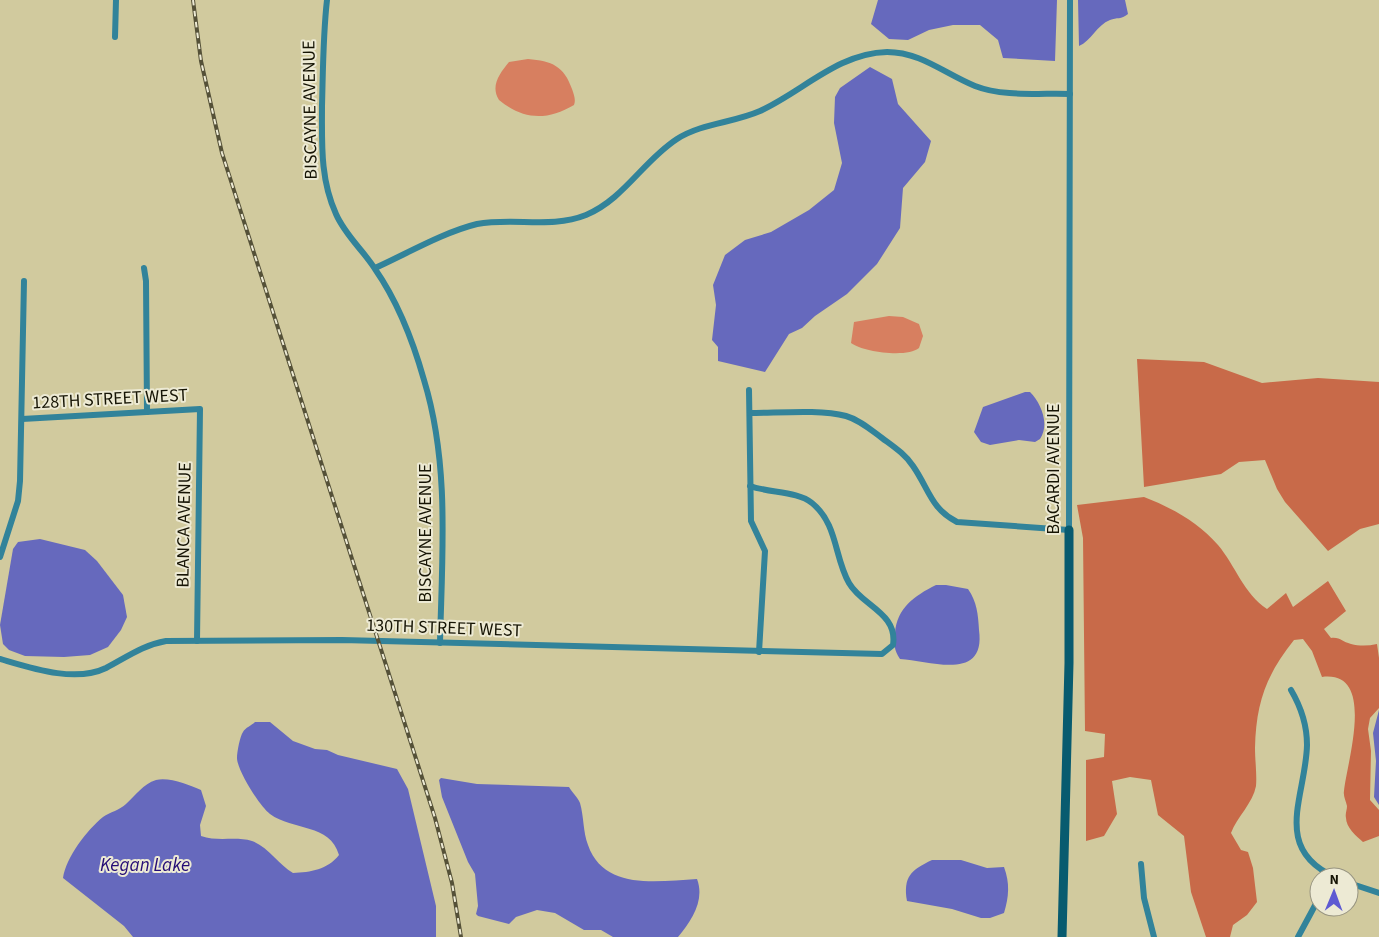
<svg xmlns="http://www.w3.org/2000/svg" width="1379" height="937" font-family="'Source Sans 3',sans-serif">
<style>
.green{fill:#d77f60}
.forest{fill:#c86a49}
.water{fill:#6669bd}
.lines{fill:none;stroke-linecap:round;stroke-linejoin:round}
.street{stroke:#32839a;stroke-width:6}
.secondary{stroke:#085b6f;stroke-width:9}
.rail-casing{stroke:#555138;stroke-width:4}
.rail{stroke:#edead4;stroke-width:2;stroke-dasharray:5.5;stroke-linecap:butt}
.labels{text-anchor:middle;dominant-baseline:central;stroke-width:4;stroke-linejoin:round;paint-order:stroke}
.street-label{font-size:18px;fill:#161404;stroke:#edead4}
.water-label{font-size:19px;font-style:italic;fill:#240c75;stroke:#edead4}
</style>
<rect width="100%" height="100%" fill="#d1ca9e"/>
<g class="green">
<path d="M528,59C552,61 564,66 572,89C574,95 576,100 574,105C547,121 523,120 499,100C490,86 500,73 509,62Z"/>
<path d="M889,316L903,317L919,324L923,336L919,348C907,358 863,352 851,343L854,322Z"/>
</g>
<g class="forest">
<path d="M1137,359L1204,362L1262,383L1318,378L1379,382V524L1360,529L1328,551L1285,502L1277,489L1265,460L1239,462L1221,474L1144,487Z"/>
<path d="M1144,497C1172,508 1198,522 1218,545C1235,565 1244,594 1267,609L1286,593L1293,607L1328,581L1346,611L1324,629L1331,638C1341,637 1342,642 1351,644C1359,646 1368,646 1377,644L1379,658V708L1370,718L1368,729L1371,751L1370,800L1379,810V836L1363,842C1356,836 1346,827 1346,818C1345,814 1347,810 1347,806C1346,801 1343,796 1344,791C1347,761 1377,670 1322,677L1312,651L1303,639L1294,640C1266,675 1256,703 1255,748C1255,760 1257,775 1256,786C1253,803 1237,817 1231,833L1241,850L1248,852L1253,868L1257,902L1247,915L1233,925L1230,937H1206L1191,892L1184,836L1158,815L1151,780L1130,777L1112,781L1117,814L1104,836L1086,841V760L1104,757L1105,734L1085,731L1083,538L1077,505Z"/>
</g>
<g class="water">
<path d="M878,0H1057L1055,61L1003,58L998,40L980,25H953L929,30L908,40L889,39L871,24Z"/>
<path d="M1078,0H1125L1128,14C1121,20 1117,17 1110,20C1097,25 1091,41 1079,46Z"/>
<path d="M870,67L892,79L898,104L931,141L925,162L903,188L900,228L877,264L847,294L815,316L802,328L789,334L765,372L718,361V347L712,340L716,305L713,285L725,255L745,240L771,232L809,210L834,190L842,163L834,123L835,97L840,88Z"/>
<path d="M1025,392H1030C1041,403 1050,424 1040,439L1035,442L1019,440L990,445L981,442L974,432L983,407Z"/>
<path d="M40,539L85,550L97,561L123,595L127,617L121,630L108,647L90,655L64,657L25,656L9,650L3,644L0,625L13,549L18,542Z"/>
<path d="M936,585H946L968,589C977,602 978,614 979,630C986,682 931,661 900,659C894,650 894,645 895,633C897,608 914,596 936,585Z"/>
<path d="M1379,710V805L1374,797L1376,761L1373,733Z"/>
<path d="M255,722H270L293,741L315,749L327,750L338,755L397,769L408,789L436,906V937H133L124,926L63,878C66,857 87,830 103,817C110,812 120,810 126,804C136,795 143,784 156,780C170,777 189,785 201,790L206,806L200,825L201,836C218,842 236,836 252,841C268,847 279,865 293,873C311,872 327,870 339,855C330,823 293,831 270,814C260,807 237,770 237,758C237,752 240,736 243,732C245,728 252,725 255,722Z"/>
<path d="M441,778L477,784L569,787C572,792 578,798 580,803C584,817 583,832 588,845C604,891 658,881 697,879C705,900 692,920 678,937H613L601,930H584L555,913L537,910L516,917L509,924L478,916L476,914L478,906L475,874L468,862L442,797L439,780Z"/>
<path d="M932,860H961L987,868L1004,867C1010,883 1009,897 1004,913L990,918H981L952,909L907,901C903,877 911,870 932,860Z"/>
</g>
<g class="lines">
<g class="street">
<path d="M327,0C323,35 323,70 322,106C322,143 320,179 336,214C345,235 363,250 375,269C398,302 413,341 424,380C450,465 442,555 440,643"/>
<path d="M115,37L116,0"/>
<path d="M144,268L146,281L147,412"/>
<path d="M375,268C406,254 444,232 477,224C514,217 551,229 586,215C624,199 643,161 677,139C702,123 733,123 760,111C802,92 838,53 887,52C921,52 945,74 975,86C1003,97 1040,93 1070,94"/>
<path d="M749,390L751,521L765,551L759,652"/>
<path d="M750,413C778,413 820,409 846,416C860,420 871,430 882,438C894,447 905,454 913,466C929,489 931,509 957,522L1069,530L1070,0"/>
<path d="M22,419L200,409L197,641"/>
<path d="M0,557L18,501L20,481L24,281"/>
<path d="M0,659C31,668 75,683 106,668C127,657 143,645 166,641L342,640L882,654L893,645C898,613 862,606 849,583C834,557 838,524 812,503C798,491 769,493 750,486"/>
<path d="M1291,690C1301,707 1307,725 1307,745C1306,796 1271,848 1335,877"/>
<path d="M1141,864L1144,898L1154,937"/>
<path d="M1349,883L1379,893"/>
<path d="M1298,937L1319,898"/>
</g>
<path class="secondary" d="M1062,937L1069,663V530"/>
<defs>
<path id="rail" d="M193,0L201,61L222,153L435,818L452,883L461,937"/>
</defs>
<use href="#rail" class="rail-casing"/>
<use href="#rail" class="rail"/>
</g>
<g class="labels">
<g class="street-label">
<text transform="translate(310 110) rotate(-91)">BISCAYNE AVENUE</text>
<text transform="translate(110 399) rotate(-3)">128TH STREET WEST</text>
<text transform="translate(1053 469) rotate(-90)">BACARDI AVENUE</text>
<text transform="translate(184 525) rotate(-89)">BLANCA AVENUE</text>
<text transform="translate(425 533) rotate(-90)">BISCAYNE AVENUE</text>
<text transform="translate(444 628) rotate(2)">130TH STREET WEST</text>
</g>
<g class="water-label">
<text x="145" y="865">Kegan Lake</text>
</g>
</g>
<g transform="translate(1334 892) rotate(1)"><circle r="24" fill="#edead4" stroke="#979481"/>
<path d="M0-4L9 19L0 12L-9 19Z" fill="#5e5ad2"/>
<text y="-8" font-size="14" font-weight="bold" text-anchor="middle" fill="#161404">N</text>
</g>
</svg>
